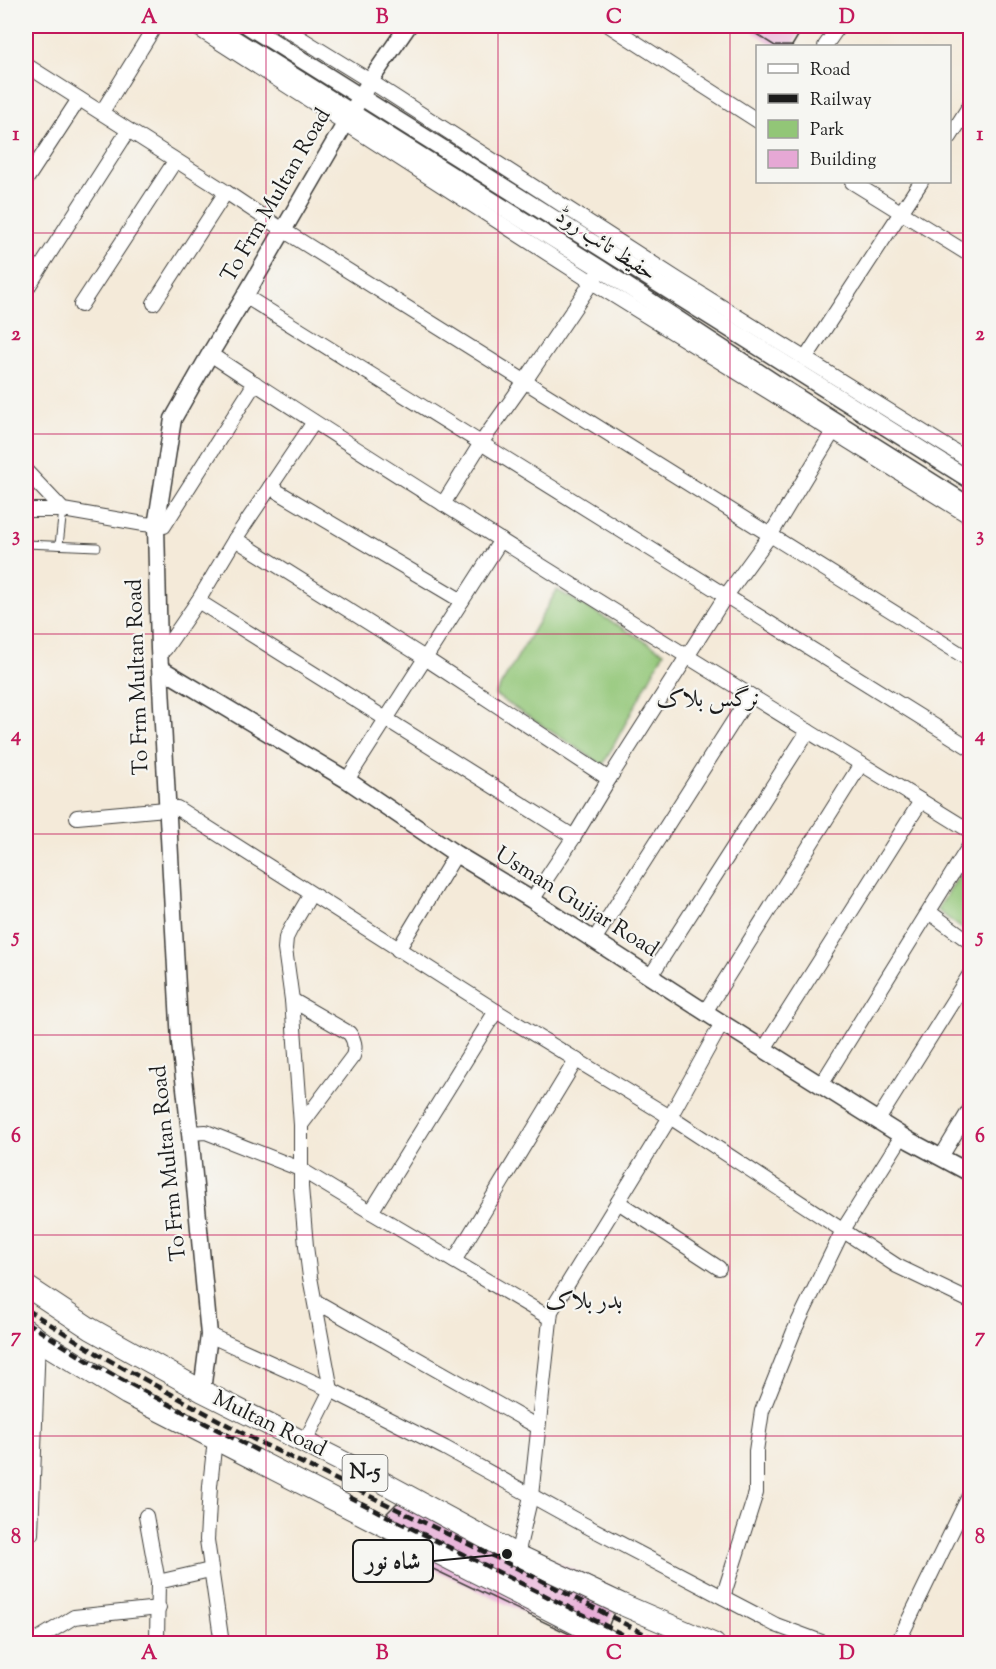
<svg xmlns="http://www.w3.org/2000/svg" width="996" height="1669" font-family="'Sorts Mill Goudy',Amiri,serif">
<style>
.green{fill:#92c677;stroke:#57714a;stroke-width:1.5}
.building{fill:#e6a8d5}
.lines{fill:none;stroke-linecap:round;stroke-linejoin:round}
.service-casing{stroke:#3c3b38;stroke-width:9}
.minor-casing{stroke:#3c3b38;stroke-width:16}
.tertiary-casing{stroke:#3c3b38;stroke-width:19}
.primary-casing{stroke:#3c3b38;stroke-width:23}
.service{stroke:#fff;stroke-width:7}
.minor{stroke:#fff;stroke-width:14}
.tertiary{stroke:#fff;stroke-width:16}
.primary{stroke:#fff;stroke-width:21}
.rail{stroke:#1c1c1c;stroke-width:4.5;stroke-dasharray:9 4.5;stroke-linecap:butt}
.grid{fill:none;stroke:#c2185b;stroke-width:1.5;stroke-opacity:0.55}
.labels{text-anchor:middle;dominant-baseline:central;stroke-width:4.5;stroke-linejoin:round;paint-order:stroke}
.shield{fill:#f6f6f2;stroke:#5d5d5c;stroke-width:1.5}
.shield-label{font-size:21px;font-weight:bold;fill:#1c1c1c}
.street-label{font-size:22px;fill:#1c1c1c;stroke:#f6f6f2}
.neighbourhood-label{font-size:24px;fill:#1c1c1c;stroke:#f6f6f2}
.leader{fill:none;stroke:#1c1c1c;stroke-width:2}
.callout-dot{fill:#1c1c1c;stroke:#f6f6f2;stroke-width:2}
.callout{fill:#f6f6f2;stroke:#1c1c1c;stroke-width:2}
.callout-label{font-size:24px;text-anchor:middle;font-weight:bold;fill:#1c1c1c}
.neatline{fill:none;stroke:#c2185b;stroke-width:2}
.grid-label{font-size:20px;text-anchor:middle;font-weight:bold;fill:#c2185b}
</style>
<rect width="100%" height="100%" fill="#f6f6f2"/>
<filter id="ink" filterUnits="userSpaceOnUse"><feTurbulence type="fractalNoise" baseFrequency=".0167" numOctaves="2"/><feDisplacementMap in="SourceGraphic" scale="12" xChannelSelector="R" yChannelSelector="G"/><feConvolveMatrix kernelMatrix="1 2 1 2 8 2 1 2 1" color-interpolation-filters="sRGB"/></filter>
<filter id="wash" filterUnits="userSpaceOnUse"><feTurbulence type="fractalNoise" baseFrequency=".008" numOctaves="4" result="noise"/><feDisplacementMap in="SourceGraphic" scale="24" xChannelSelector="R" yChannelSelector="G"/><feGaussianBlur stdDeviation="1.35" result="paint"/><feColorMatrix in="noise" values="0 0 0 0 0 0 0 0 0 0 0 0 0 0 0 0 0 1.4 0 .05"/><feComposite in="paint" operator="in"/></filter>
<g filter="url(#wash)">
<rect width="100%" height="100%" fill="#f4ead9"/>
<g class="green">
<path d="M557,590L664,652L603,765L495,695Z"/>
<path d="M970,858V935L937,910Z"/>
</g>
<g id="blocks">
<g class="building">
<path d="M756,26H804L792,46H775L753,32Z"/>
<path d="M415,1496L614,1589L617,1604L609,1625L606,1631L599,1639L590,1644L387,1547L383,1535L385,1515L396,1504L409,1498Z"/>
</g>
</g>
</g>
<g filter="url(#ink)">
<use href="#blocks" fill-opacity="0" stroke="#3c3b38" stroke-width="1.5"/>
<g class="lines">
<defs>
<g id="service">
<path d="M26,544L97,547"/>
<path d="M59,545L63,510"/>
</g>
<g id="minor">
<path d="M194,26L592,282L970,517"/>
<path d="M281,26L370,81L677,279L970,461"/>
<path d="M610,26L758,121"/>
<path d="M825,46L839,26"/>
<path d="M26,65L226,192L283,230L970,660"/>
<path d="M102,112L155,26"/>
<path d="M950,137L970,105"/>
<path d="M26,180L79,99"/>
<path d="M852,182L970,255"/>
<path d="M26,290L128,131"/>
<path d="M245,296C487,446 728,598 970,748"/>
<path d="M154,303L226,192"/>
<path d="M81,305L175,161"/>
<path d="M210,354C460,518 716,674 970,831"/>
<path d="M805,359L921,182"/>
<path d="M26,471L63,510L144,524L164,526L255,383"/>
<path d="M270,487L462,601"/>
<path d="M443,504L481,443L525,381L596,276"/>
<path d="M26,510H63"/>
<path d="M235,539L425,658L609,779"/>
<path d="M198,601L574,837"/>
<path d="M159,649H165L198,601L235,539L314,422"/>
<path d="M347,780L501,540"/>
<path d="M77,817L177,808L496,1011L670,1117L897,1266L970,1301"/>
<path d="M532,900L574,837L609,779L725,597L771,534L837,425"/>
<path d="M929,912L970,942"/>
<path d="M594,940L750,695"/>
<path d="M398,950L456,854"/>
<path d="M650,977L808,731"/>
<path d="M292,1000L349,1033C355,1040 356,1047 353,1056L301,1125"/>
<path d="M705,1012L861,764"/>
<path d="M764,1049L921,801"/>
<path d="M821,1085L970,845"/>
<path d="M878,1120L970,974"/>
<path d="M190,1133L206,1132L300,1169L371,1212L550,1318"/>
<path d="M941,1157L970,1109"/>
<path d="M618,1202L719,1268"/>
<path d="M371,1212L496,1011"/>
<path d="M454,1261L576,1060"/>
<path d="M315,1301L538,1427"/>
<path d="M209,1335L331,1390L445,1448L581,1523L776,1625L827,1644"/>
<path d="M215,1439L210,1486L207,1540L222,1644"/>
<path d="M305,1442L331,1390L310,1277L306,1246L301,1187V1125L292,1000L285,949L286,938L291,928L311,894"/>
<path d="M146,1516L158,1582L157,1639"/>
<path d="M31,1534L38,1339"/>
<path d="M517,1555L531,1496L551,1311L670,1117L722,1023"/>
<path d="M158,1582L210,1570"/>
<path d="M723,1597L756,1493V1451L762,1411L794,1331L843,1230L902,1136"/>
<path d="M26,1642H33L74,1617L159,1608"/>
<path d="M897,1644L970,1494"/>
</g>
<g id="tertiary">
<path d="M214,26L601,269L778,385L970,506"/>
<path d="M248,26L970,480"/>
<path d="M160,668L347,780L456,854L532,900L722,1023L910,1141L970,1173"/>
<path d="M202,1391L209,1335L190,1133L180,1043L159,649L156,526L173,419L210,354L245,296L370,81L408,26"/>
</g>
<g id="primary">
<path d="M26,1286L91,1329L202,1391L373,1477L517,1555L621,1604L714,1644"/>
<path d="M26,1330L45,1344L127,1394L616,1644"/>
</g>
</defs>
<use href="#service" class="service-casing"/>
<use href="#minor" class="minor-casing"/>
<use href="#tertiary" class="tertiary-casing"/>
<use href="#primary" class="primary-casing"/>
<use href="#service" class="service"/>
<use href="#minor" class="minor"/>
<use href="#tertiary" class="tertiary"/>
<use href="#primary" class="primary"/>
<g class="rail">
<path d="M26,1309L98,1354L257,1441L503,1561L664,1644"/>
<path d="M26,1322L96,1366L258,1451"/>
<path d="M349,1497L642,1644"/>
</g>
</g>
</g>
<path class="grid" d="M266,26V1644M498,26V1644M730,26V1644M26,233H970M26,434H970M26,634H970M26,834H970M26,1035H970M26,1235H970M26,1436H970"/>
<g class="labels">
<rect class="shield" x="342.5" y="1455" width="45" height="36" rx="4.5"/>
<g class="shield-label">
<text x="365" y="1473">N-5</text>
</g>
<g class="street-label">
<text transform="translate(277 196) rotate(-60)">To Frm Multan Road</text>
<text transform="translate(605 246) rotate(33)">حفیظ تائب روڈ</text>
<text transform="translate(139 677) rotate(-92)">To Frm Multan Road</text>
<text transform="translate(576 903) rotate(32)">Usman Gujjar Road</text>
<text transform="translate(170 1163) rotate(-96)">To Frm Multan Road</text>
<text transform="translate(269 1425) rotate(26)">Multan Road</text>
</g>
<g class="neighbourhood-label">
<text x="708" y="700">نرگس بلاک</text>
<text x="584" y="1302">بدر بلاک</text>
</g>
</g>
<path class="leader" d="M507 1554L433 1561"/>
<circle class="callout-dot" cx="507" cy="1554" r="6"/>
<rect class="callout" x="353" y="1540" width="80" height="42" rx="6"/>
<g class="callout-label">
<text x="393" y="1569">شاہ نور</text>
</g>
<rect width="996" height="1669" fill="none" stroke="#f6f6f2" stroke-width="66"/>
<rect x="756" y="45" width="195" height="138" fill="#f6f6f2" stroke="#9f9f9c" stroke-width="1.5"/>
<rect x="768" y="64" width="30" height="9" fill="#ffffff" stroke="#9f9f9c" stroke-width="1.5"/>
<text x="810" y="75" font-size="18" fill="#1c1c1c">Road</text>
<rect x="768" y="94" width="30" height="9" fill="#1c1c1c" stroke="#9f9f9c" stroke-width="1.5"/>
<text x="810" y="105" font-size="18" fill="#1c1c1c">Railway</text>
<rect x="768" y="120" width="30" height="18" fill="#92c677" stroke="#9f9f9c" stroke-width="1.5"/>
<text x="810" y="135" font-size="18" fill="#1c1c1c">Park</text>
<rect x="768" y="150" width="30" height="18" fill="#e6a8d5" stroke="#9f9f9c" stroke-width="1.5"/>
<text x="810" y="165" font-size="18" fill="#1c1c1c">Building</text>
<rect x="33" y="33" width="930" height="1603" class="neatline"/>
<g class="grid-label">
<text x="149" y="23">A</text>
<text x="382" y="23">B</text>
<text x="614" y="23">C</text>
<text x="847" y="23">D</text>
<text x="16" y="140">1</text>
<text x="980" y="140">1</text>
<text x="16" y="340">2</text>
<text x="980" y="340">2</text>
<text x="16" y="541">3</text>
<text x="980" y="541">3</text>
<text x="16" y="741">4</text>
<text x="980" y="741">4</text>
<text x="16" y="942">5</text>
<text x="980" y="942">5</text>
<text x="16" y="1142">6</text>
<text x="980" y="1142">6</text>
<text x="16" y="1342">7</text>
<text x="980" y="1342">7</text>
<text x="16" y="1543">8</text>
<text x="980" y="1543">8</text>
<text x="149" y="1659">A</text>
<text x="382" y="1659">B</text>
<text x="614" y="1659">C</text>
<text x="847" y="1659">D</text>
</g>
</svg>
